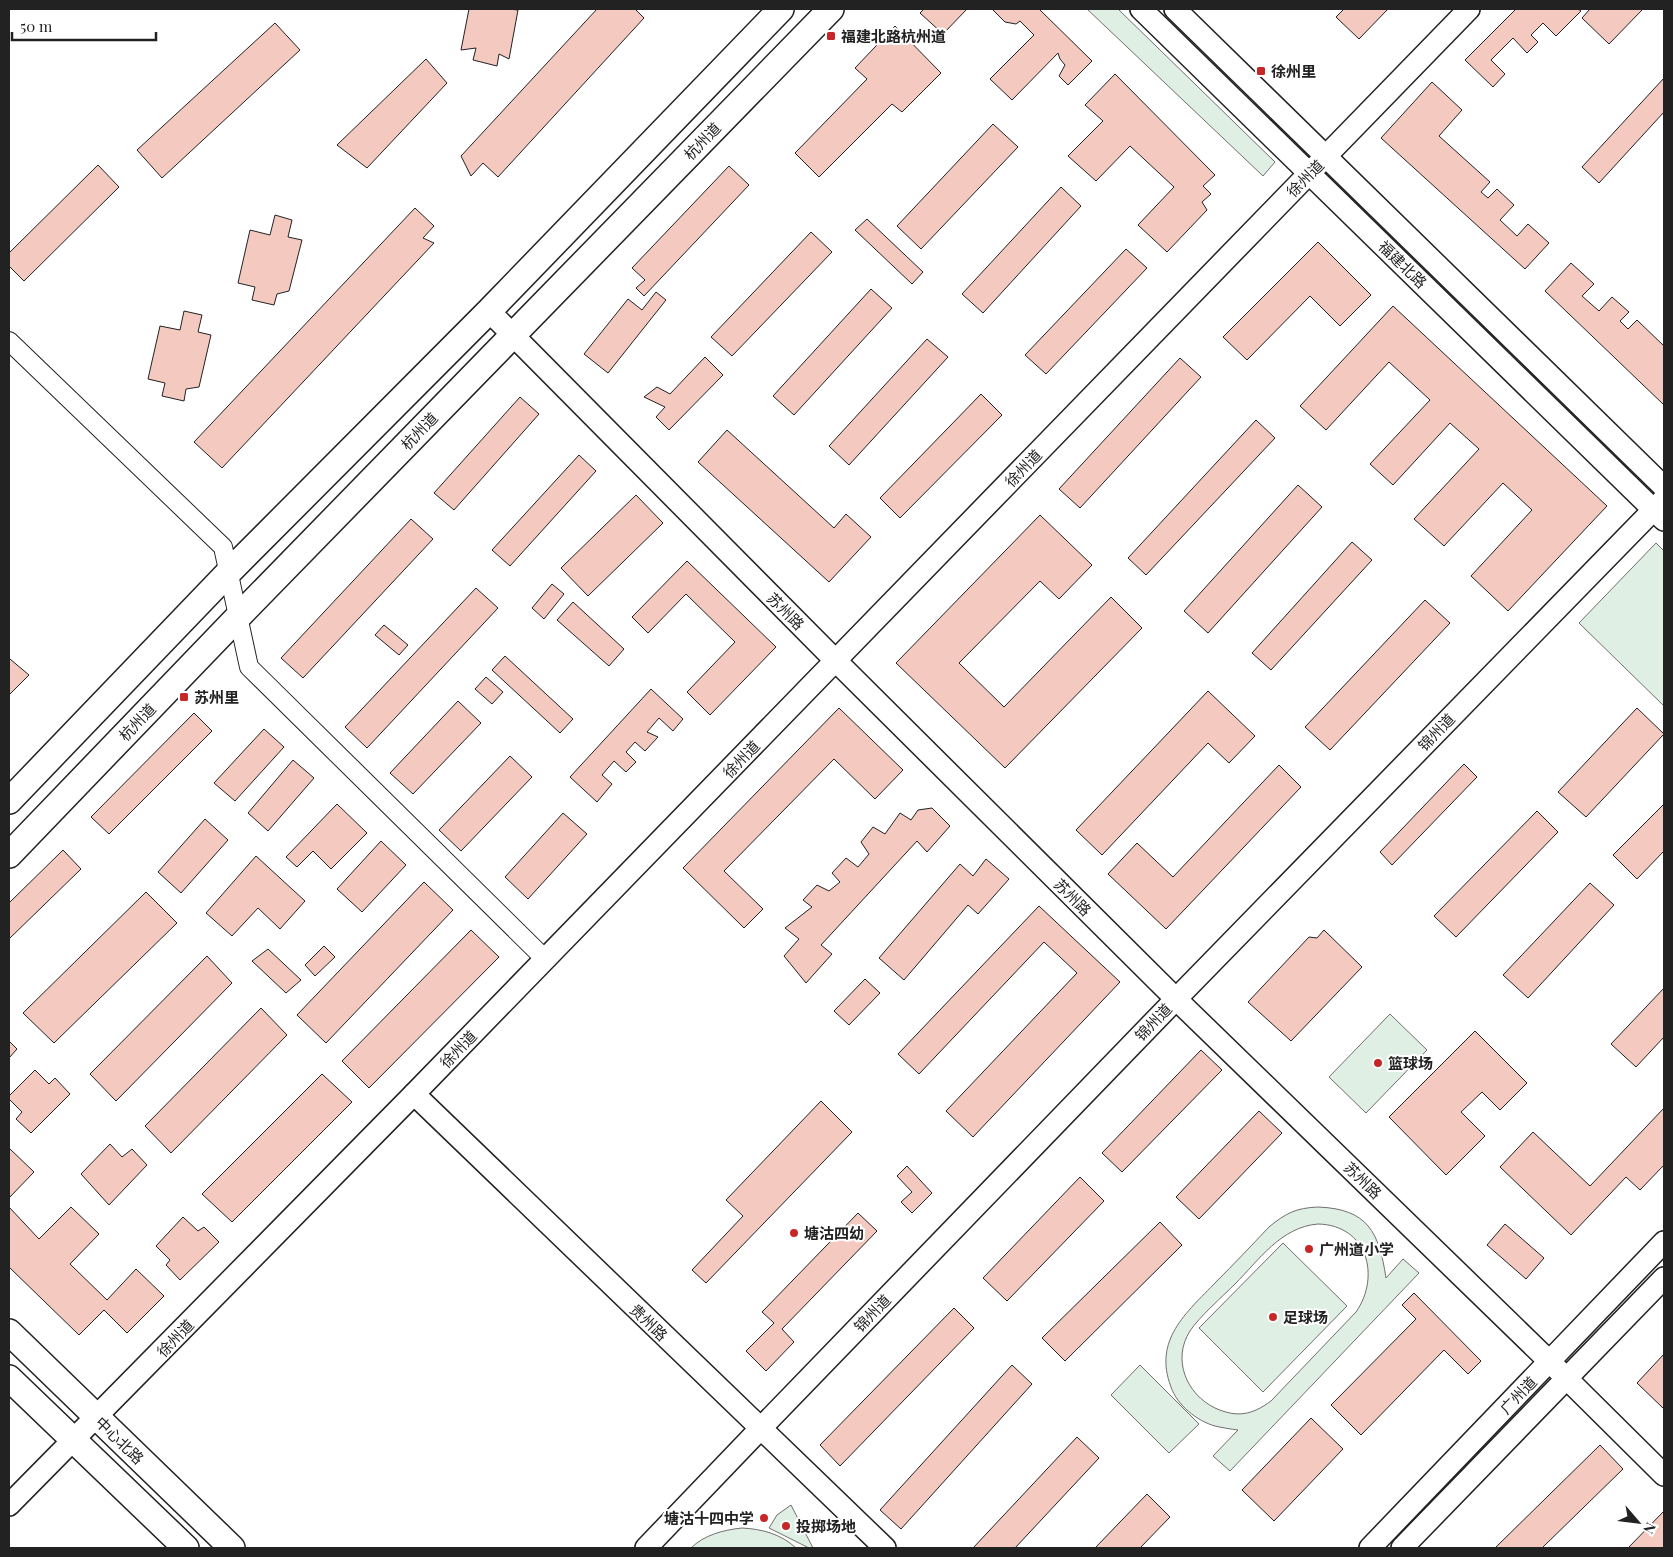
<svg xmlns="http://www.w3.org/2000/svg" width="1673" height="1557" font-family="'Playfair Display','Noto Sans SC',serif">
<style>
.green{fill:#e0efe3;stroke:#6f6f6f;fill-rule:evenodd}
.building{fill:#f3c9c0;stroke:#222}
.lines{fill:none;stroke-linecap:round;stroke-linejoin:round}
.minor-casing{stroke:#222;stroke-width:20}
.tertiary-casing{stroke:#222;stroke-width:24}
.secondary-casing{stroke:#222;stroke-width:28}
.minor{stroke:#fff;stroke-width:18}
.tertiary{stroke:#fff;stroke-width:21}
.secondary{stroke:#fff;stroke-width:25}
.poi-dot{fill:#c62828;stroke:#fff;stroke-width:2}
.labels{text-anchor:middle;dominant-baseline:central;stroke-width:4;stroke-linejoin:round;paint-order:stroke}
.poi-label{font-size:15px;font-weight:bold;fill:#222;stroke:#fff;text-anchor:start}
.street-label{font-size:15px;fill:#222;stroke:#fff}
</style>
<rect width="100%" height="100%" fill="#fff"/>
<g class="green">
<path d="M1087,9H1118L1275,162L1263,176Z"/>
<path d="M1656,543L1664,551V706L1579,623Z"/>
<path d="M1390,1014L1427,1050L1366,1113L1329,1077Z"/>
<path d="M1318,1207C1368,1209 1379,1232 1386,1278L1403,1259L1419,1273L1230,1471L1213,1456L1238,1430C1231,1429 1223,1428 1215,1426C1197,1421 1177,1405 1171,1387C1153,1340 1186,1313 1216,1282C1234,1264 1251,1246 1269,1227C1286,1213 1296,1208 1318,1207ZM1318,1224C1367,1225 1381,1276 1356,1312L1271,1401C1252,1415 1237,1418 1215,1408C1186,1394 1172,1359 1190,1331C1199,1317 1222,1297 1235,1284C1259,1260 1281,1227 1318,1224Z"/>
<path d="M1283,1243L1347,1306L1263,1392L1199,1328Z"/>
<path d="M1140,1365L1199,1424L1169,1453L1111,1395Z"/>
<path d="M791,1505L813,1548H817H809L769,1528L777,1515Z"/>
<path d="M742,1528C762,1529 781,1534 796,1548H691C704,1535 723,1530 742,1528Z"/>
</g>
<g class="building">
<path d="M469,9H509L518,10L509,59L499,54L497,66L473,60L476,48L461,50Z"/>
<path d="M597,9H635L644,18L498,177L483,163L471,176L461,156Z"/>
<path d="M924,9H967L943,34L920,13Z"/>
<path d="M992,9H1039L1092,61L1068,85L1059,76L1065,65L1060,59L1058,53L1012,100L990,79L1034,35L1020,21L1016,24L1005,22Z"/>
<path d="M1344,9H1388L1359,39L1336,17Z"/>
<path d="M1516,9H1578L1581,11L1556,36L1543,23L1531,35L1538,42L1527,53L1513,38L1491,60L1505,74L1493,87L1465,60Z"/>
<path d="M1590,9H1641L1642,10L1609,44L1582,18Z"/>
<path d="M275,23L300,50L162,178L137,150Z"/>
<path d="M895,26L941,73L902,112L892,104L819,177L795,153L867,79L855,68Z"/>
<path d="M426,59L447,83L367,168L337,145Z"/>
<path d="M1115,74L1215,175L1203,186L1211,194L1202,202L1207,210L1167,252L1138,225L1174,187L1130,146L1096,181L1068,156L1103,121L1085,105Z"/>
<path d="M1664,78V112L1599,183L1582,167Z"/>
<path d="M1432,82L1462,110L1439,136L1490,182L1481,192L1488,198L1497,189L1514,205L1500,220L1517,236L1528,224L1549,243L1525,269L1381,138Z"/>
<path d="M993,124L1018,147L921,249L897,226Z"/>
<path d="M98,165L119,187L24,281L9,266V253Z"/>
<path d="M729,166L749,185L644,296L636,288L645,280L632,268Z"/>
<path d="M1061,187L1081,206L983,313L962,294Z"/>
<path d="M415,208L434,226L423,238L434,243L222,468L194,442Z"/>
<path d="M275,215L292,220L288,237L302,240L289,291L277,294L274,305L252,300L255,287L238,283L250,230L270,235Z"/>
<path d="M867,219L923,272L912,284L855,230Z"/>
<path d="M811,232L832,252L732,356L711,337Z"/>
<path d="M1318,242L1371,295L1340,326L1310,296L1247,360L1223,337Z"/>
<path d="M1126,249L1147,268L1046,374L1025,355Z"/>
<path d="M1571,263L1594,284L1582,296L1599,311L1612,297L1629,312L1620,321L1628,329L1637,320L1664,346V405L1545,291Z"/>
<path d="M871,289L892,308L794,415L773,396Z"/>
<path d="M656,292L666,300L608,373L584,354L628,299L642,310Z"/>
<path d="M1393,306L1607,506L1508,611L1471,576L1532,510L1503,483L1444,546L1414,519L1479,449L1450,423L1393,485L1370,464L1430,400L1389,362L1326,430L1300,406Z"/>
<path d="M184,311L202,315L198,332L211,335L199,387L186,389L184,401L162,396L165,383L148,379L160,326L180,330Z"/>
<path d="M927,339L948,357L849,465L829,446Z"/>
<path d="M705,357L723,375L669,430L656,417L665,407L644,397L657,387L670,394Z"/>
<path d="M1180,358L1201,377L1080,508L1059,489Z"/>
<path d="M981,394L1002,415L900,518L880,498Z"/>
<path d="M520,397L539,414L454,510L434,493Z"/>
<path d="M1256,420L1275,438L1146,575L1128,558Z"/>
<path d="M727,430L834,528L846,514L871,537L829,582L698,462Z"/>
<path d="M579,455L596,471L510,566L492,550Z"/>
<path d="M1298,485L1322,507L1208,633L1184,611Z"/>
<path d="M636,495L663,523L588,596L561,568Z"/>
<path d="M1040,515L1092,565L1059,599L1040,581L959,663L1004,707L1111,597L1142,628L1005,768L896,663Z"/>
<path d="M411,519L433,539L303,678L281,658Z"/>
<path d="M1352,542L1372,560L1271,670L1252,653Z"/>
<path d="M687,561L776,647L710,715L687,692L735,642L686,594L648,633L632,617Z"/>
<path d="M552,584L564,594L544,619L532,608Z"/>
<path d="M476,588L498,608L367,748L345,727Z"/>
<path d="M1425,600L1450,623L1330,750L1305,727Z"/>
<path d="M573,602L624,649L609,666L557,620Z"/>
<path d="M384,625L408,645L399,655L375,635Z"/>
<path d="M505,656L573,719L560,733L492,670Z"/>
<path d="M10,659L29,675L9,695V660Z"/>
<path d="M486,677L503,692L492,704L475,689Z"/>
<path d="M651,689L683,719L673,731L659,718L647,732L658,737L645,751L635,742L626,752L636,762L626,772L614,761L602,775L612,784L597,802L570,777Z"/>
<path d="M1208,691L1255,736L1229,763L1208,743L1102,855L1076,830Z"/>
<path d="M458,701L481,723L413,794L390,773Z"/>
<path d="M839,708L903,770L875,799L834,759L724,871L763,909L744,928L683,868Z"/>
<path d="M1637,708L1664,734L1586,817L1558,792Z"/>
<path d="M194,713L212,731L109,834L91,817Z"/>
<path d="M264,729L284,747L235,801L214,783Z"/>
<path d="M510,756L532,777L461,851L439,830Z"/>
<path d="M293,760L314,778L268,831L248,813Z"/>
<path d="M1464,764L1477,777L1392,865L1380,852Z"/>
<path d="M1279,765L1301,787L1166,929L1108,874L1137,843L1173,877Z"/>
<path d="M337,804L367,833L331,869L313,851L297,867L286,857Z"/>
<path d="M1664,804V851L1637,879L1613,855Z"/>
<path d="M932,808L950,826L927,852L917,841L821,945L832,954L806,983L784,956L799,939L785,928L812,907L803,900L817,885L829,891L840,882L832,873L846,858L858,867L869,854L861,842L873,827L885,834L900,813L911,820L918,810Z"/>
<path d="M1537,811L1558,832L1456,937L1434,916Z"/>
<path d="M563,813L587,834L528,899L505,877Z"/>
<path d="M205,819L228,840L181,893L158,872Z"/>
<path d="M381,841L406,865L362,912L337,889Z"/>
<path d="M63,850L81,869L9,939V903Z"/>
<path d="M256,856L305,901L280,929L258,908L232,936L206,913Z"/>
<path d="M986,859L1009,879L978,914L968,905L904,980L879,958L960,864L973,876Z"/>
<path d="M424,882L453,910L326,1043L297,1015Z"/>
<path d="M1590,883L1614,905L1528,998L1503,975Z"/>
<path d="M146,892L177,923L54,1043L23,1013Z"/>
<path d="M1039,906L1120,982L973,1137L946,1111L1077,973L1044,942L919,1074L898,1054Z"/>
<path d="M471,930L499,957L369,1088L342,1061Z"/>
<path d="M1324,930L1362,967L1291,1041L1248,1002L1309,937L1317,938Z"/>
<path d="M324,946L335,957L315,976L305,965Z"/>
<path d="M268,949L301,980L286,993L252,961Z"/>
<path d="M207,956L232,983L116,1101L90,1074Z"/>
<path d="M865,979L880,993L849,1025L834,1011Z"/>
<path d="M1664,988V1037L1636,1067L1611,1044Z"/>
<path d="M261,1008L287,1035L171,1153L145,1126Z"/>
<path d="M1475,1031L1527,1083L1500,1110L1482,1092L1461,1112L1485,1136L1446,1175L1389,1117Z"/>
<path d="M9,1041L17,1049L9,1058Z"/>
<path d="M1201,1050L1222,1070L1122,1172L1102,1153Z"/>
<path d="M35,1070L49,1084L55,1078L70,1094L31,1133L16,1119L22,1112L9,1099V1096Z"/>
<path d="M322,1074L352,1102L232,1222L202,1194Z"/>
<path d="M821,1101L852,1132L706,1283L692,1270L743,1216L726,1200Z"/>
<path d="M1664,1108V1165L1640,1190L1626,1177L1571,1235L1500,1167L1533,1132L1590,1186Z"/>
<path d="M1259,1111L1282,1133L1199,1219L1176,1197Z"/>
<path d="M110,1144L122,1157L132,1149L147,1165L109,1205L81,1174Z"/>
<path d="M9,1148L34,1172L9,1198Z"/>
<path d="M907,1166L932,1193L912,1213L901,1202L912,1192L897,1176Z"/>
<path d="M1080,1177L1104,1201L1007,1301L983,1278Z"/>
<path d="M9,1207L39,1239L71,1207L99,1234L70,1264L107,1300L136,1269L164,1296L127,1333L104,1310L79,1335L9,1267Z"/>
<path d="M858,1213L877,1231L782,1329L794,1342L766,1371L746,1351L774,1323L762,1312Z"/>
<path d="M183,1217L198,1231L204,1227L219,1242L180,1280L166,1265L170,1260L156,1246Z"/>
<path d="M1160,1222L1182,1245L1065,1361L1042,1338Z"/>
<path d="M1505,1224L1544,1258L1526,1279L1487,1245Z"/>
<path d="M1414,1293L1481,1361L1468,1374L1444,1350L1361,1435L1331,1405L1416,1319L1402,1305Z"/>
<path d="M954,1308L974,1328L840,1466L820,1445Z"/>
<path d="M1664,1354V1409L1637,1383Z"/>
<path d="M1012,1365L1032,1384L901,1529L880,1510Z"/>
<path d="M1311,1418L1343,1449L1274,1521L1242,1490Z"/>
<path d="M1077,1437L1099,1458L1015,1548H973Z"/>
<path d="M1600,1445L1623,1469L1542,1548H1495Z"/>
<path d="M1147,1494L1170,1517L1140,1548H1095Z"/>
<path d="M1664,1511V1548H1628Z"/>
</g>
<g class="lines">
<defs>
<path id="minor" d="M9,341L223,547L249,667L545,959"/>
<g id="tertiary">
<path d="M1141,9L1664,520"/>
<path d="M1175,9L1664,487"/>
<path d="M489,311L836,661L1176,999L1550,1362L1664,1475"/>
<path d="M414,1094L885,1548"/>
<path d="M9,1505L414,1094L1469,9"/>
<path d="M646,1548L760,1429L1176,999L1664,499"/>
<path d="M1370,1548L1664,1242"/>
<path d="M1402,1548L1664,1278"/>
</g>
<g id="secondary">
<path d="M9,801L228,573L489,311L781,9"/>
<path d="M9,855L237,618L831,9"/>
<path d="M9,1332L232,1548"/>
<path d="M9,1378L186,1548"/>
</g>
</defs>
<use href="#minor" class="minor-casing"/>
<use href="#tertiary" class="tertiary-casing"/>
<use href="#secondary" class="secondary-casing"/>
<use href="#minor" class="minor"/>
<use href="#tertiary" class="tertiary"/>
<use href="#secondary" class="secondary"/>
</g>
<g class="poi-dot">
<rect x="826" y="31" width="10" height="10" rx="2.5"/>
<rect x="1256" y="66" width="10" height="10" rx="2.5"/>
<rect x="179" y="692" width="10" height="10" rx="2.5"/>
<circle cx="1378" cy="1063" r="5"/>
<circle cx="794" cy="1233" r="5"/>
<circle cx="1309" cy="1249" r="5"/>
<circle cx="1273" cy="1317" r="5"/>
<circle cx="764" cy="1518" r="5"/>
<circle cx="786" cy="1526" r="5"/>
</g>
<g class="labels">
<g class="poi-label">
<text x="841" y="36">福建北路杭州道</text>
<text x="1271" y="71">徐州里</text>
<text x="194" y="697">苏州里</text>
<text x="1388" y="1063">篮球场</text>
<text x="804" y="1233">塘沽四幼</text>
<text x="1319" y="1249">广州道小学</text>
<text x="1283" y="1317">足球场</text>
<text x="754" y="1518" text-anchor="end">塘沽十四中学</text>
<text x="796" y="1526">投掷场地</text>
</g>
<g class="street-label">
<text transform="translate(702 141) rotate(-46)">杭州道</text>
<text transform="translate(1305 178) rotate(-45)">徐州道</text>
<text transform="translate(1403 264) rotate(44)">福建北路</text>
<text transform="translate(419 431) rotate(-46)">杭州道</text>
<text transform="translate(1023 468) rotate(-46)">徐州道</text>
<text transform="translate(786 611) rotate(45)">苏州路</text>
<text transform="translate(137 722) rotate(-46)">杭州道</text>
<text transform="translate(1436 732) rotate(-46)">锦州道</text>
<text transform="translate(741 759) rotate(-46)">徐州道</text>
<text transform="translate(1073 897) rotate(45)">苏州路</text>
<text transform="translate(1153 1022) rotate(-46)">锦州道</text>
<text transform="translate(458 1049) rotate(-46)">徐州道</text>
<text transform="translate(1363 1180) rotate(44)">苏州路</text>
<text transform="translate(872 1313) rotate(-46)">锦州道</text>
<text transform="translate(649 1322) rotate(44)">贵州路</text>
<text transform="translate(175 1338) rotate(-46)">徐州道</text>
<text transform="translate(1518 1395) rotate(-46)">广州道</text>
<text transform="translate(120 1440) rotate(44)">中心北路</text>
</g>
</g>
<rect width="1673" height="1557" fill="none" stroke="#222222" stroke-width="20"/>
<g transform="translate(1638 1522) rotate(118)" stroke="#ffffff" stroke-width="4" paint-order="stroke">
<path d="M0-4L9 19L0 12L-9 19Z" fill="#222222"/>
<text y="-8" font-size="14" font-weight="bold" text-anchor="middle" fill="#222222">N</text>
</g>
<path d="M12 32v8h144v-8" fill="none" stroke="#222222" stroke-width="2.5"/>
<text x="20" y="32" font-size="15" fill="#222222" stroke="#ffffff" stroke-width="4" paint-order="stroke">50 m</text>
</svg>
